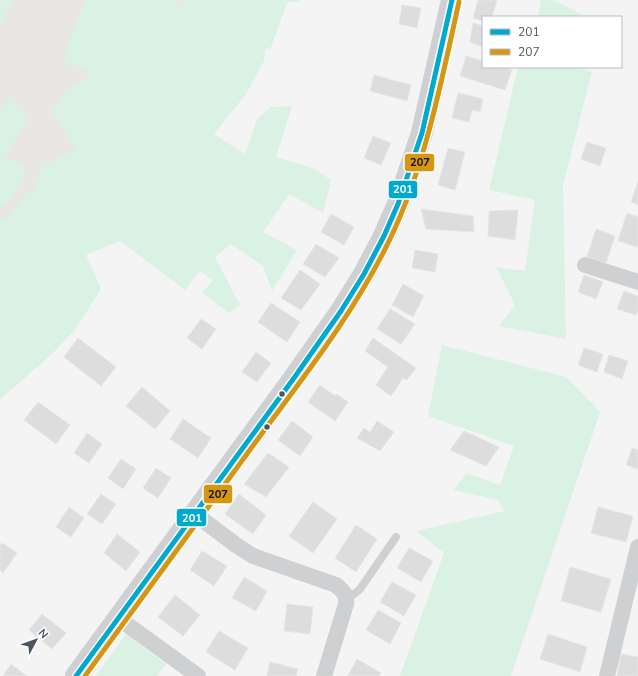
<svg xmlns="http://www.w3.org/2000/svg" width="638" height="676" font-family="'Nunito Sans',sans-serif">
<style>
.commercial{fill:#e8e7e3}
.green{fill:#d9f2e3}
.building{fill:#ddddde;stroke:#e5e6e7}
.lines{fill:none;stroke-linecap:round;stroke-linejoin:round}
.service{stroke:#ced0d2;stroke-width:8}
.minor{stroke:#ced0d2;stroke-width:16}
.secondary{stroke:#ced0d4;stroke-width:22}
.bus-1-casing{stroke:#fff;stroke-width:8}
.bus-2-casing{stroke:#fff;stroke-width:8}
.bus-1{stroke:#00a9ce;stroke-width:5}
.bus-2{stroke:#d49613;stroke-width:5}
.bus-dot{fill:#4a5661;stroke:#fff;stroke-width:1.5}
.line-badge{stroke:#fff;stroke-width:1.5}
.badge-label{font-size:11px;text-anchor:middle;font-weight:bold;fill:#fff}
.pale-badge-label{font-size:11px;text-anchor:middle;font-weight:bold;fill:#111}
</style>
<rect width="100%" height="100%" fill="#f4f4f4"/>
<path class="commercial" d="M0,0H282L130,204L0,352Z"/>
<g class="green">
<path d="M0,0H14L0,24Z"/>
<path d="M87,0H176L174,3L181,8L186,0H299V1L287,3L270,50L266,48L264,61L246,94L214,134L245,154L257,119L271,107L292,106L276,157L315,169L331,180L323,213L289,194L263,232L297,250L272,291L263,266L231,244L215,257L235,296L241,305L229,313L202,293L213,280L200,271L185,290L120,241L86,255L101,289L77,327L57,349L0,400V218L6,219L27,193L37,189L40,169L59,158L77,150L53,112L67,89L87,78V71L63,60L83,4Z"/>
<path d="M541,0H553L583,15L582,17H538Z"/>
<path d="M518,67H577L592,72L563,185L566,339L499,326L515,305L496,267L525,271L535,200L489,190Z"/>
<path d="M10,98L28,119L5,157L24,164L25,177L8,203L0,208V108Z"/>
<path d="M442,345L566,377L600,412L511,676H400L444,553L416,531L505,511L498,500L454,490L466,473L500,485L514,446L428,416Z"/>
<path d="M126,634L166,664L157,676H96Z"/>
</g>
<g class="building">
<path d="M478,0H497L492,17H483V21L473,18Z"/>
<path d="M402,5L421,8L417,28L399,24Z"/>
<path d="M473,23L483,26V47L470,42Z"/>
<path d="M466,56L483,61V67H503L512,70L505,90L460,76Z"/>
<path d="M374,75L411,85L407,101L370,91Z"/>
<path d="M458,93L483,99L480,112L472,110L469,122L452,118Z"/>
<path d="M373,136L391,143L381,165L364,158Z"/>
<path d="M587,142L606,148L600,166L581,159Z"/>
<path d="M448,148L465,152L455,190L438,185Z"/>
<path d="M638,181V205L631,202Z"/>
<path d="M421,209L473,216L474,232L426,229Z"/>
<path d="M518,210L515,240L488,236L489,211Z"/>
<path d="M627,213L638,217V243L637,247L618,241Z"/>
<path d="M331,214L354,227L344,245L321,232Z"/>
<path d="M596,229L615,236L606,263L587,257Z"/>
<path d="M316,244L339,258L325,277L303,264Z"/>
<path d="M415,250L438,254L435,272L412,268Z"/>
<path d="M300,270L320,284L301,310L281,298Z"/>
<path d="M584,275L603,282L596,299L578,292Z"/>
<path d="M403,284L424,296L413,317L392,305Z"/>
<path d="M624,291L638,296V310L636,315L617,309Z"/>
<path d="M271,303L300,322L287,342L258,322Z"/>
<path d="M390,309L415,324L401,344L377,329Z"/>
<path d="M201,319L216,329L202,349L187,338Z"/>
<path d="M78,338L116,367L101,386L64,357Z"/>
<path d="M373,338L416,368L407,380L403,378L391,396L376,385L388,367L365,351Z"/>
<path d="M584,348L603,354L597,372L578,365Z"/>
<path d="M256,352L271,363L257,382L242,372Z"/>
<path d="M609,355L628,361L622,379L604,372Z"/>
<path d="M320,385L335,396L336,394L348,402L335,421L308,402Z"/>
<path d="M142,387L170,411L155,429L126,406Z"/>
<path d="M38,402L70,425L56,444L24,420Z"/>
<path d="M183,419L211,438L198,458L170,439Z"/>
<path d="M292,421L313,437L300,456L278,440Z"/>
<path d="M377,421L394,432L380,451L357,438L364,428L370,432Z"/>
<path d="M464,431L499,447L486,466L450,450Z"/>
<path d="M87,433L102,444L89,463L74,453Z"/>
<path d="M632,448L638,450V469L626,465Z"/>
<path d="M268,453L289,467L266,497L244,484Z"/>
<path d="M121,459L136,469L123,489L108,478Z"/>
<path d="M156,468L171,478L158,498L143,488Z"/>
<path d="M101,494L116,504L102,524L87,514Z"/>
<path d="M239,494L266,515L253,534L225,514Z"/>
<path d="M313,502L337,519L313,553L289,536Z"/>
<path d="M69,507L84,518L71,537L56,527Z"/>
<path d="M598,507L633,516L626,542L591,533Z"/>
<path d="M356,525L377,539L356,572L335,558Z"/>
<path d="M117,534L140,552L126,571L104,553Z"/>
<path d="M2,543L17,553L3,573L0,570V545Z"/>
<path d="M409,548L433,561L421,582L397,568Z"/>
<path d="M202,551L227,566L214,586L190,570Z"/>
<path d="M570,567L611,579L601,612L561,601Z"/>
<path d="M244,577L267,591L256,611L232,598Z"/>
<path d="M392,582L416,595L404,616L380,602Z"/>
<path d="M175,595L200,615L183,636L158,617Z"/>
<path d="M287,604L313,607L310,634L284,631Z"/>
<path d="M378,610L401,623L390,644L366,630Z"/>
<path d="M42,614L66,633L52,649L29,630Z"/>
<path d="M219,631L248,648L235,670L206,652Z"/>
<path d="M548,634L587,647L580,672L540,659Z"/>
<path d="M621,654L638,657V676H617Z"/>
<path d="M357,659L381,673L379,676H348Z"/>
<path d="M270,662L298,669L296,676H267Z"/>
<path d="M11,664L27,676H3Z"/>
</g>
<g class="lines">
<path class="service" d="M347,597L353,595L360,589L396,537"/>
<g class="minor">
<path d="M585,265L638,282"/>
<path d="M195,514L236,545L253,556L336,585C343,591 347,594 346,604L324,676"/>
<path d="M118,618L198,676"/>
<path d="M607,676L638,547"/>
</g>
<path class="secondary" d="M76,676L294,378L341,311L364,274L384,236L398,204L422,133L452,0"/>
<defs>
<path id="bus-1" d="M76,676L294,378L341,311L364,274L384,236L398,204L422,133L452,0"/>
<path id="bus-2" d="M85,676C144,595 204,513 263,432C309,370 357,308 390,239C426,164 441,82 459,2"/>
</defs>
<use href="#bus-1" class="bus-1-casing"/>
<use href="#bus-2" class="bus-2-casing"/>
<use href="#bus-1" class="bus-1"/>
<use href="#bus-2" class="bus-2"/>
</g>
<g class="bus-dot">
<circle cx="282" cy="394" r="3.5"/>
<circle cx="267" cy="427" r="3.5"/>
</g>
<g class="line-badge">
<rect x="404" y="153" width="31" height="19" rx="4" fill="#d49613"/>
<rect x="388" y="180" width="30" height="19" rx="4" fill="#00a9ce"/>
<rect x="203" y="484" width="30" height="20" rx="4" fill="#d49613"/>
<rect x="176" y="508" width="31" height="19" rx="4" fill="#00a9ce"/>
</g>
<g class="badge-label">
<text x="403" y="193">201</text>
<text x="192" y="522">201</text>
</g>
<g class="pale-badge-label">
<text x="420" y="166">207</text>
<text x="218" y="498">207</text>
</g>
<rect x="482" y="16" width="140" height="52" fill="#ffffff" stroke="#b7bbc0"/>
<rect x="490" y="29" width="20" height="6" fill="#00a9ce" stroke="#b7bbc0"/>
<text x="518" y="36" font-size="12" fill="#4a5661">201</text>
<rect x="490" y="49" width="20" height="6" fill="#d49613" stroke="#b7bbc0"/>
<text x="518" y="56" font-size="12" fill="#4a5661">207</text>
<g transform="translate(36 640) rotate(49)" stroke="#ffffff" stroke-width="3" paint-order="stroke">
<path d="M0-3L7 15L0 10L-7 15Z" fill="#4a5661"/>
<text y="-6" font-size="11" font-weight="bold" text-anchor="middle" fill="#4a5661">N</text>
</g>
</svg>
